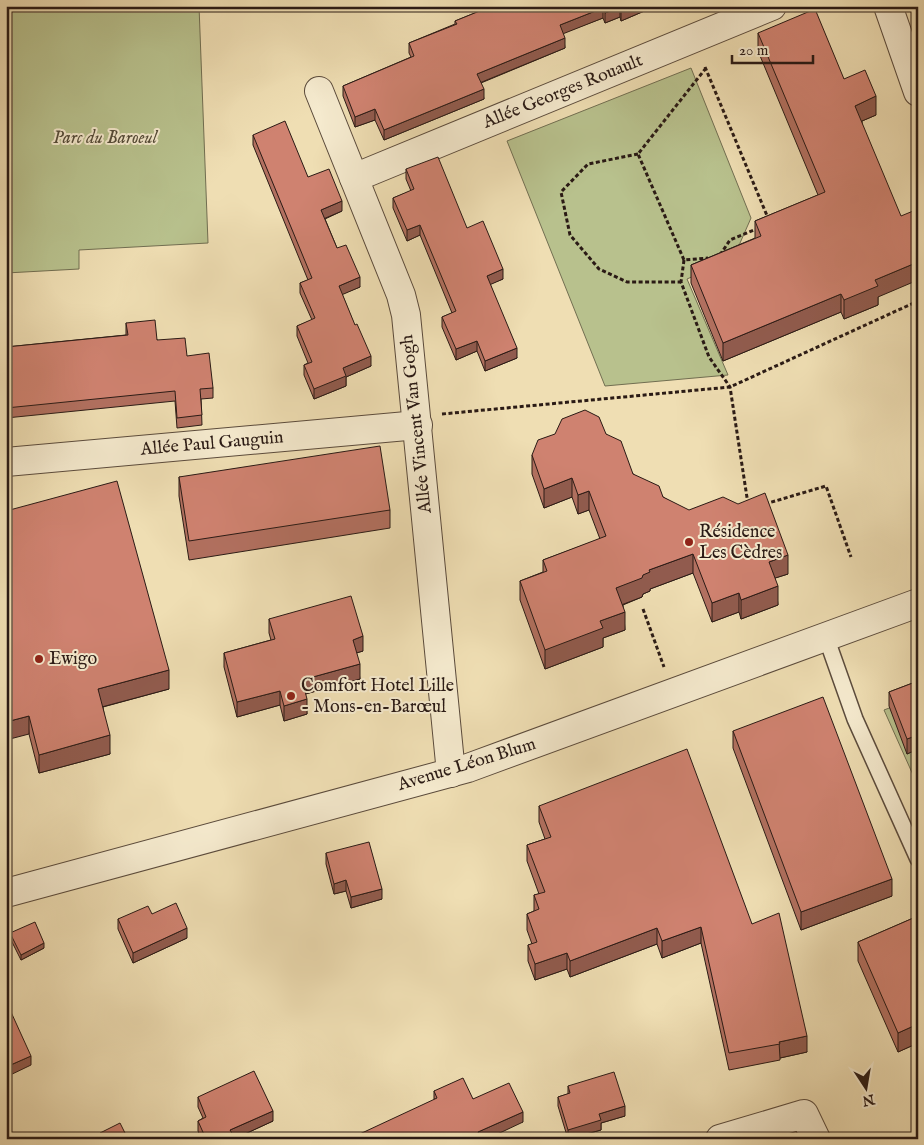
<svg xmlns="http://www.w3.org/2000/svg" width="924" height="1145" font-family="'IM FELL English',serif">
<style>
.green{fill:#b8c18d;stroke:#716e51}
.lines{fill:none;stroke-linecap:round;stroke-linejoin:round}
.lane-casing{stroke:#5b4b3c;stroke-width:18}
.street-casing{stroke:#5b4b3c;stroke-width:30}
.path{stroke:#2a1a15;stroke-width:3;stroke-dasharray:4 2.5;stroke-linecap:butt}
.lane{stroke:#f5eace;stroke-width:15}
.street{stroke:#f5eace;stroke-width:28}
.wall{fill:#b27060;stroke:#2a1a15}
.shaded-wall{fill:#915b4e;stroke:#2a1a15}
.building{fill:#cf8270;stroke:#2a1a15}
.poi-dot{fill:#8f2418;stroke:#f5eace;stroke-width:2}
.labels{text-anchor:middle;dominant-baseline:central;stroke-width:4;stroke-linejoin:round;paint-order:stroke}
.street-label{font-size:18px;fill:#2a1a15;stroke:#f5eace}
.park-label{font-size:18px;font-style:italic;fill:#554c39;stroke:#f5eace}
.poi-label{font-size:18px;fill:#2a1a15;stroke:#f5eace;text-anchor:start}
</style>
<rect width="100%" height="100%" fill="#efdeb3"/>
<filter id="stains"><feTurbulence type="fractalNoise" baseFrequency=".004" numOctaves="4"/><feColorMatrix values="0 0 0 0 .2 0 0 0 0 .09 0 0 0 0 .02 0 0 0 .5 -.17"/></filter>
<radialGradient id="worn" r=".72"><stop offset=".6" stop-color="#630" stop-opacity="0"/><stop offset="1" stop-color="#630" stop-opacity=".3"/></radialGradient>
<g class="green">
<path d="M6,6H199L208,243L79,250V269L6,273Z"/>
<path d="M691,68L751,218L733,259L687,279L728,375L605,386L507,141Z"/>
<path d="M918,697V786L884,710Z"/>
</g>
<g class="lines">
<defs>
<path id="lane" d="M826,637L855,719L918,859"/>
<g id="street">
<path d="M888,6L918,92"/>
<path d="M319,91L401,295L406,315L451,773"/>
<path d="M354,178L772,6"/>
<path d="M6,462L418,425"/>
<path d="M6,893L468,768L918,603"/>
<path d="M720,1139L804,1114L816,1139"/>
</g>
</defs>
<use href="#lane" class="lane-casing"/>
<use href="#street" class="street-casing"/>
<g class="path">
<path d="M705,67L768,218"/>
<path d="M706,68L638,154L684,260L708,258"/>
<path d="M638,154L588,164L561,192L570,235L599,269L627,282H681"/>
<path d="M720,255L730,240L759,228"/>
<path d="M684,260L681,282L709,357L730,387L748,504"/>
<path d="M442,414L730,387L918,301"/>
<path d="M765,504L826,486L851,557"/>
<path d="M643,609L664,667"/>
</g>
<use href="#lane" class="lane"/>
<use href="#street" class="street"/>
</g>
<g class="wall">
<path d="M492,6H656L621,21L620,17L605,23L603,18L563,33L565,48L481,83L484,99L384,140L375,120L355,127L343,96V86L411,57L409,53V43L455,24V21Z"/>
<path d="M758,33L844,79L876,115L862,121L878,297V305L844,319L841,312L723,361L691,283V265L755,238V221L818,195L758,51Z"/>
<path d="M253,135L308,177L342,211L325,219L337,248L360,287L342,294L371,366L346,377V386L314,399L304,375V365L308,363L297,336V326L312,320L300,293V283L308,280L253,145Z"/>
<path d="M406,169L467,228L503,279L490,284L517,358L485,371L477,351L456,360L442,327V317L452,313L420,235L407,241L393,208V198L411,191L406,179Z"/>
<path d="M126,323L187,356L213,388V398L201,399L202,425L177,428L175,401L6,418V347L126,335Z"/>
<path d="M606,434L633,474L663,497L788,574L775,578L778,605L741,619L739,612L712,622L693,573L650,589V591L643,594L642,597L623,605L625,630L603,638V647L545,669L520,600V581L543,572V560L600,539L589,510L578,514L572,497L544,508L532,474V455Z"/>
<path d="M179,477L390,510V528L189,560L179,496Z"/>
<path d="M6,511L169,689L103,707L110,754L39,773L29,734Z"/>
<path d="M269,619L363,651L356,653L360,679L305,694L307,714L284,721L280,705L237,717L224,667V653L271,640L269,633Z"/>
<path d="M918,681V749L907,754L889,706V692Z"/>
<path d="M733,731L892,896L801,930L733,748Z"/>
<path d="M539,806L752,924L807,1052L780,1058V1060L729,1070L701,943L662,958L657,944L570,977L567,969L535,980L528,961V945L532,944L527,930V914L534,911V895L539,894L527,861V845L545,839L539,822Z"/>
<path d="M326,853L382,899L351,908L346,891L334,894L326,864Z"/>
<path d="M152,914L187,938L133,963L118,929V919Z"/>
<path d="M918,916V1043L898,1052L858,961V942Z"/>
<path d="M10,933L44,948L21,960L10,938Z"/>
<path d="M568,1086L625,1116L601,1123V1130L568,1139L558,1106V1097L568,1094Z"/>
<path d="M434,1091L473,1099L523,1122L434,1099Z"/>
<path d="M198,1097L273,1121L234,1139H201L198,1131V1121L203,1118L198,1107Z"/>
</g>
<g class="shaded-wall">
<path d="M632,6H656L621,21V11Z"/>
<path d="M620,7V17L605,23V13Z"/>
<path d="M603,8V18L560,35V25Z"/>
<path d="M565,38V48L477,84V74Z"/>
<path d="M484,89V99L384,140V130Z"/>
<path d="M876,96V115L855,124V106Z"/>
<path d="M375,109V120L355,127V117Z"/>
<path d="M342,201V211L321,220V210Z"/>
<path d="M420,225V235L407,241V230Z"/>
<path d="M918,262V280L878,297V305L844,319V300L875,280Z"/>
<path d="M503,269V279L487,286V276Z"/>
<path d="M360,277V287L339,296V286Z"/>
<path d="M841,294V312L723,361V343Z"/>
<path d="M477,341V351L456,360V349Z"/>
<path d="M517,348V358L485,371V361Z"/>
<path d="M371,356V366L346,377V386L314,399V389L343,368Z"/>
<path d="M572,478V497L544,508V489Z"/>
<path d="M589,491V510L578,514V495Z"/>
<path d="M693,554V573L650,589V591L643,594L642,597L616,607V588L643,575L649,570Z"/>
<path d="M788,555V574L769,580V562Z"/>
<path d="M778,586V605L741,619V600Z"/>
<path d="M739,593V612L712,622V603Z"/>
<path d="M625,612V630L603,638V647L545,669V650L600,621Z"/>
<path d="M363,636V651L353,654V640Z"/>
<path d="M360,664V679L302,695V680Z"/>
<path d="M169,670V689L98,708V689Z"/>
<path d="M280,691V705L237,717V702Z"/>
<path d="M307,699V714L284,721V706Z"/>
<path d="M29,716V734L6,740V722Z"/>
<path d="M110,735V754L39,773V755Z"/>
<path d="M918,735V749L907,754V739Z"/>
<path d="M892,879V896L801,930V912Z"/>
<path d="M346,880V891L334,894V884Z"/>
<path d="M382,889V899L351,908V897Z"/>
<path d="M701,927V943L662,958V941Z"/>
<path d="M187,928V938L133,963V953Z"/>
<path d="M657,928V944L570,977V961Z"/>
<path d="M44,943V948L21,960V955Z"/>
<path d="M567,953V969L535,980V964Z"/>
<path d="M918,1024V1043L898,1052V1033Z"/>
<path d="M807,1036V1052L780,1058L779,1042Z"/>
<path d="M31,1056V1065L6,1077V1067Z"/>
<path d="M625,1106V1116L601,1123V1130L568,1139V1130L599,1114Z"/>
<path d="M273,1111V1121L234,1139H224L230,1130Z"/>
<path d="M523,1112V1122L487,1139H478V1132Z"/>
</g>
<g class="building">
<path d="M492,6H632L621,11L620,7L605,13L603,8L560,25L565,38L477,74L484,89L384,130L375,109L355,117L343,86L414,56L409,43L457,24L455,21Z"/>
<path d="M815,9L844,79L865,70L876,96L855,106L901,216L918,209V262L875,280L878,286L844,300L841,294L723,343L691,265L761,236L755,221L825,192L758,33Z"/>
<path d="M285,121L308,177L329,169L342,201L321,210L337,248L346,245L360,277L339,286L355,325L357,324L371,356L343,368L346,376L314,389L304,365L312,362L297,326L315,318L300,283L312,278L253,135Z"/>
<path d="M438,157L467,228L483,221L503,269L487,276L517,348L485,361L477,341L456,349L442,317L456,311L420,225L407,230L393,198L414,189L406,169Z"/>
<path d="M155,320L157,340L185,338L187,356L209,353L213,388L200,389L202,415L177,418L175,391L6,408V347L128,335L126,323Z"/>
<path d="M585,410L599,417L606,434L621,441L633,474L659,486L663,497L689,510L723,497L738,504L765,493L788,555L769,562L778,586L741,600L739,593L712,603L693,554L649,570L650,572L643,575L642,578L616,588L625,612L600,621L603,628L545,650L520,581L547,571L543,560L606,536L589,491L578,495L572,478L544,489L532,455L538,440L555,434L562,419Z"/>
<path d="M380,446L390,510L189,541L179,477Z"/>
<path d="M117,481L169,670L98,689L110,735L39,755L29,716L6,722V511Z"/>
<path d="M351,596L363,636L353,640L360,664L302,680L307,699L284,706L280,691L237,702L224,653L275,639L269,619Z"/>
<path d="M918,681V735L907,739L889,692Z"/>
<path d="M823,697L892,879L801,912L733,731Z"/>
<path d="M687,749L752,924L779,913L807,1036L779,1042L780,1044L729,1053L701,927L662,941L657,928L570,961L567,953L535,964L528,945L537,942L527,914L539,909L534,895L545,892L527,845L551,837L539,806Z"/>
<path d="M369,842L382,889L351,897L346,880L334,884L326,853Z"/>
<path d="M176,903L187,928L133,953L118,919L148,906L152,914Z"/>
<path d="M918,916V1024L898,1033L858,942Z"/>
<path d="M35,922L44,943L21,955L10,933Z"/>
<path d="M11,1012L31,1056L6,1067V1014Z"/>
<path d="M254,1071L273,1111L230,1130L233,1135L224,1139H206L198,1121L206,1117L198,1097Z"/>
<path d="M614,1072L625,1106L599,1114L601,1120L568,1130L558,1097L570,1093L568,1086Z"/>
<path d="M463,1078L473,1099L509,1083L523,1112L478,1132L481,1139H349L437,1098L434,1091Z"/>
<path d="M120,1123L128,1139H102L100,1133Z"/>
</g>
<g class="poi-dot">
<circle cx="689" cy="542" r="5"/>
<circle cx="39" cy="659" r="5"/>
<circle cx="291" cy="696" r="5"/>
</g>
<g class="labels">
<g class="street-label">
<text transform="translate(563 92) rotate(-22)">Allée Georges Rouault</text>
<text transform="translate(417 424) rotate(-96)">Allée Vincent Van Gogh</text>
<text transform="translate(212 444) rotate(-5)">Allée Paul Gauguin</text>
<text transform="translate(467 765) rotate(-17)">Avenue Léon Blum</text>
</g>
<g class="park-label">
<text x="105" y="138">Parc du Baroeul</text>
</g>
<g class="poi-label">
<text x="699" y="532">Résidence<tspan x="699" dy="21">Les Cèdres</tspan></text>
<text x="49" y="659">Ewigo</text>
<text x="301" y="686">Comfort Hotel Lille<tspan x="301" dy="21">- Mons-en-Barœul</tspan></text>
</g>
</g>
<rect width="924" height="1145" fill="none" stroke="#efdeb3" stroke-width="25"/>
<rect x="8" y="8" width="909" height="1130" fill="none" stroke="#2a1a15" stroke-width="2.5"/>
<rect x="12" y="12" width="899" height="1120" fill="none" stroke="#2a1a15"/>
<g transform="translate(866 1088) rotate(168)" stroke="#f5eace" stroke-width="4" paint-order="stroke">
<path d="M0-4L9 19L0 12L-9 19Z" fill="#2a1a15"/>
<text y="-8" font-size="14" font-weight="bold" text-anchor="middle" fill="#2a1a15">N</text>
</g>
<path d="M732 55v8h81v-8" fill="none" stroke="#2a1a15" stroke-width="2.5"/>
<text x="739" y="55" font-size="15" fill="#2a1a15" stroke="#f5eace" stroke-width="4" paint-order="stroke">20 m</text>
<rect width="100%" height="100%" filter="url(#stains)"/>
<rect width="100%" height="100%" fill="url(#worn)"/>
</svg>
